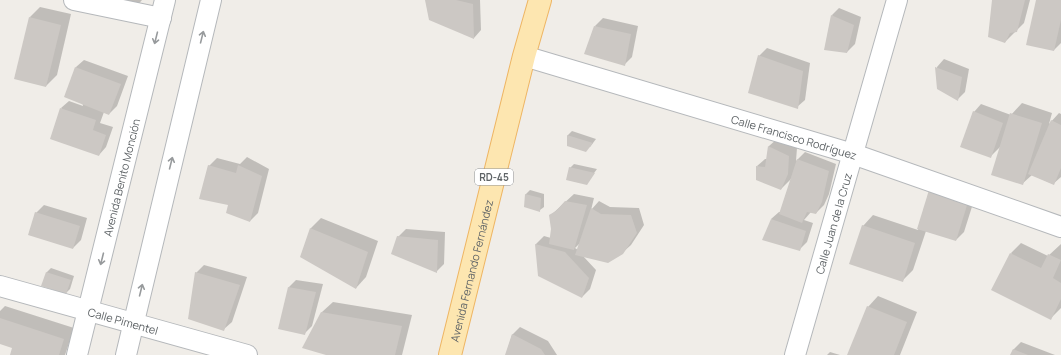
<svg xmlns="http://www.w3.org/2000/svg" width="1061" height="355" font-family="Manrope,sans-serif">
<style>
.shadow{fill:#0003;fill-rule:evenodd}
.building{fill:#ccc8c4}
.lines{fill:none;stroke-linecap:round;stroke-linejoin:round}
.minor-casing{stroke:#b5b8bb;stroke-width:22}
.primary-casing{stroke:#eeb563;stroke-width:24}
.minor{stroke:#fff;stroke-width:20}
.primary{stroke:#fde6b0;stroke-width:22}
.oneway{stroke:#979a9c}
.labels{text-anchor:middle;dominant-baseline:central;stroke-width:3.5;stroke-linejoin:round;paint-order:stroke}
.shield{fill:#fff;stroke:#8f9295;stroke-width:1}
.shield-label{font-size:10px;font-weight:bold;fill:#5f6467}
.street-label{font-size:11px;fill:#5f6467;stroke:#fff}
</style>
<rect width="100%" height="100%" fill="#f0ede8"/>
<g class="shadow">
<path d="M106,0H142L135,8Z"/>
<path d="M426,0H480L481,30L474,38Z"/>
<path d="M993,0H1030L1024,23L1005,42Z"/>
<path d="M1037,0H1061V43L1054,50Z"/>
<path d="M40,7L71,14L57,75L46,86L30,17Z"/>
<path d="M839,8L861,17L855,44L847,52L832,15Z"/>
<path d="M603,18L638,26L632,57L624,65L595,26Z"/>
<path d="M767,48L810,63L805,100L797,107L759,56Z"/>
<path d="M944,59L969,69L965,92L958,99L938,88L937,67Z"/>
<path d="M84,60L128,76L117,106L109,114L104,112L100,123L113,127L106,147L99,155L61,108L69,101L83,106L76,67Z"/>
<path d="M1022,103L1052,113L1049,124L1059,113L1061,114V177L1053,184L1032,175L1022,184L1001,146L990,157L974,112L981,104L1011,115Z"/>
<path d="M572,131L596,139L590,147L568,145V135Z"/>
<path d="M777,139L797,148L796,161L805,152L836,164L829,194L824,205L816,213L811,212L804,220L813,223L807,242L799,250L771,219L779,212H781L792,178L781,189L757,166L765,159H767L769,146Z"/>
<path d="M247,157L269,169L258,213L250,221L229,204L209,166L217,158L240,164Z"/>
<path d="M574,164L597,169L586,184L570,168Z"/>
<path d="M530,190L544,194V207L540,210L526,206V194Z"/>
<path d="M930,190L976,194L964,232L956,240L926,231L913,270L902,281L863,226L873,215L918,230Z"/>
<path d="M574,194L594,198L591,210L599,201L610,207L639,208L644,225L631,245L622,253L583,256L596,270L590,289L582,297L539,275L536,244L544,236L551,238L552,229L550,216ZM580,243L578,250L575,248Z"/>
<path d="M44,205L87,218L81,240L73,248L36,213Z"/>
<path d="M321,218L378,241L366,277L356,288L301,256L311,228Z"/>
<path d="M406,229L445,232L444,264L436,272L398,237Z"/>
<path d="M1021,243L1048,256L1061,244V308L1050,319L1011,253Z"/>
<path d="M204,265L247,277L232,322L224,329L196,273Z"/>
<path d="M51,268L74,276L70,289L66,293L43,286L47,272Z"/>
<path d="M296,280L323,284L312,326L304,334L289,287Z"/>
<path d="M878,296L917,312L900,355H848L868,307Z"/>
<path d="M333,302L412,315L402,355H329L322,312Z"/>
<path d="M5,306L74,328L65,355H11L13,347L0,343V311Z"/>
<path d="M520,327L548,341L557,355H506L512,335Z"/>
<path d="M1021,342L1055,355H1011L1013,350Z"/>
<path d="M830,352L840,355H827Z"/>
</g>
<g class="building">
<path d="M425,0H456L473,4L474,39L429,20Z"/>
<path d="M992,0H1025L1017,32L1010,33L1005,43L988,37Z"/>
<path d="M1036,0H1061V20L1054,51L1026,45Z"/>
<path d="M831,15L854,25L847,53L824,50Z"/>
<path d="M29,17L61,25L46,87L14,79Z"/>
<path d="M594,26L631,34L625,66L584,54Z"/>
<path d="M758,55L803,71L798,109L748,93Z"/>
<path d="M75,67L121,84L109,115L64,97Z"/>
<path d="M935,67L962,77L958,101L937,89Z"/>
<path d="M60,108L96,120L93,130L106,135L99,156L50,139Z"/>
<path d="M973,111L1003,123L991,158L960,147Z"/>
<path d="M1010,113L1042,123L1023,185L991,175Z"/>
<path d="M1051,120L1061,125V168L1054,185L1028,174Z"/>
<path d="M567,135L593,143L586,152L567,146Z"/>
<path d="M768,146L789,156L788,174L781,190L756,180V166L765,167Z"/>
<path d="M797,159L829,171L822,202L816,214L807,212L802,223L779,214Z"/>
<path d="M208,165L236,173L238,165L262,176L250,222L226,213L228,205L199,199Z"/>
<path d="M569,167L595,173L587,185L566,180Z"/>
<path d="M929,190L968,202L956,241L917,229Z"/>
<path d="M525,194L541,198L540,212L524,207Z"/>
<path d="M565,201L587,205L574,250L549,244L551,229L549,215L556,211Z"/>
<path d="M591,208L601,214L631,215L637,233L623,254L608,263L575,255Z"/>
<path d="M35,212L80,226L73,249L28,235Z"/>
<path d="M771,219L806,231L800,251L762,240Z"/>
<path d="M862,225L915,243L903,282L849,264Z"/>
<path d="M310,228L368,252L356,289L300,257Z"/>
<path d="M397,236L438,240L437,273L391,254Z"/>
<path d="M535,244L565,252L589,278L582,298L538,276Z"/>
<path d="M1010,253L1041,268L1048,254L1061,260L1053,278L1061,283V299L1051,320L991,290Z"/>
<path d="M46,272L71,280L66,294L41,286Z"/>
<path d="M195,272L240,285L224,331L188,319Z"/>
<path d="M288,287L316,292L305,335L278,329Z"/>
<path d="M867,306L907,322L894,355H847Z"/>
<path d="M321,312L402,326L395,355H326L302,348Z"/>
<path d="M0,318L64,339L59,355H10L12,348L0,344Z"/>
<path d="M512,334L541,349L545,355H505Z"/>
<path d="M1013,349L1028,355H1010Z"/>
</g>
<g class="lines">
<defs>
<g id="minor">
<path d="M74,0L161,18"/>
<path id="s1" d="M524,56L853,154L1061,227"/>
<path id="s2" d="M0,286L247,355"/>
<path id="s3" d="M77,355L165,0"/>
<path d="M126,355L211,0"/>
<path id="s4" d="M795,355L897,0"/>
</g>
<g id="primary">
<path id="s5" d="M450,355L524,56L540,0"/>
</g>
</defs>
<use href="#minor" class="minor-casing"/>
<use href="#primary" class="primary-casing"/>
<use href="#minor" class="minor"/>
<use href="#primary" class="primary"/>
</g>
<defs><path id="oneway-shaft" d="M-6 0H5M1.5-3L5.5 0L1.5 3" fill="none" stroke-width="1.6" stroke-linecap="round" stroke-linejoin="round"/></defs>
<g class="oneway">
<use href="#oneway-shaft" transform="translate(202 37) rotate(-76)"/>
<use href="#oneway-shaft" transform="translate(156 38) rotate(104)"/>
<use href="#oneway-shaft" transform="translate(171 163) rotate(-76)"/>
<use href="#oneway-shaft" transform="translate(102 259) rotate(104)"/>
<use href="#oneway-shaft" transform="translate(141 290) rotate(-76)"/>
</g>
<g class="labels">
<rect class="shield" x="475" y="169" width="38" height="16" rx="3"/>
<g class="shield-label">
<text x="494" y="177">RD-45</text>
</g>
<g class="street-label">
<text stroke="none"><textPath href="#s1" startOffset="282">Calle Francisco Rodríguez</textPath></text>
<text stroke="none"><textPath href="#s3" startOffset="183">Avenida Benito Monción</textPath></text>
<text stroke="none"><textPath href="#s4" startOffset="137">Calle Juan de la Cruz</textPath></text>
<text stroke="none"><textPath href="#s5" startOffset="87">Avenida Fernando Fernández</textPath></text>
<text stroke="none"><textPath href="#s2" startOffset="128">Calle Pimentel</textPath></text>
</g>
</g>
</svg>
